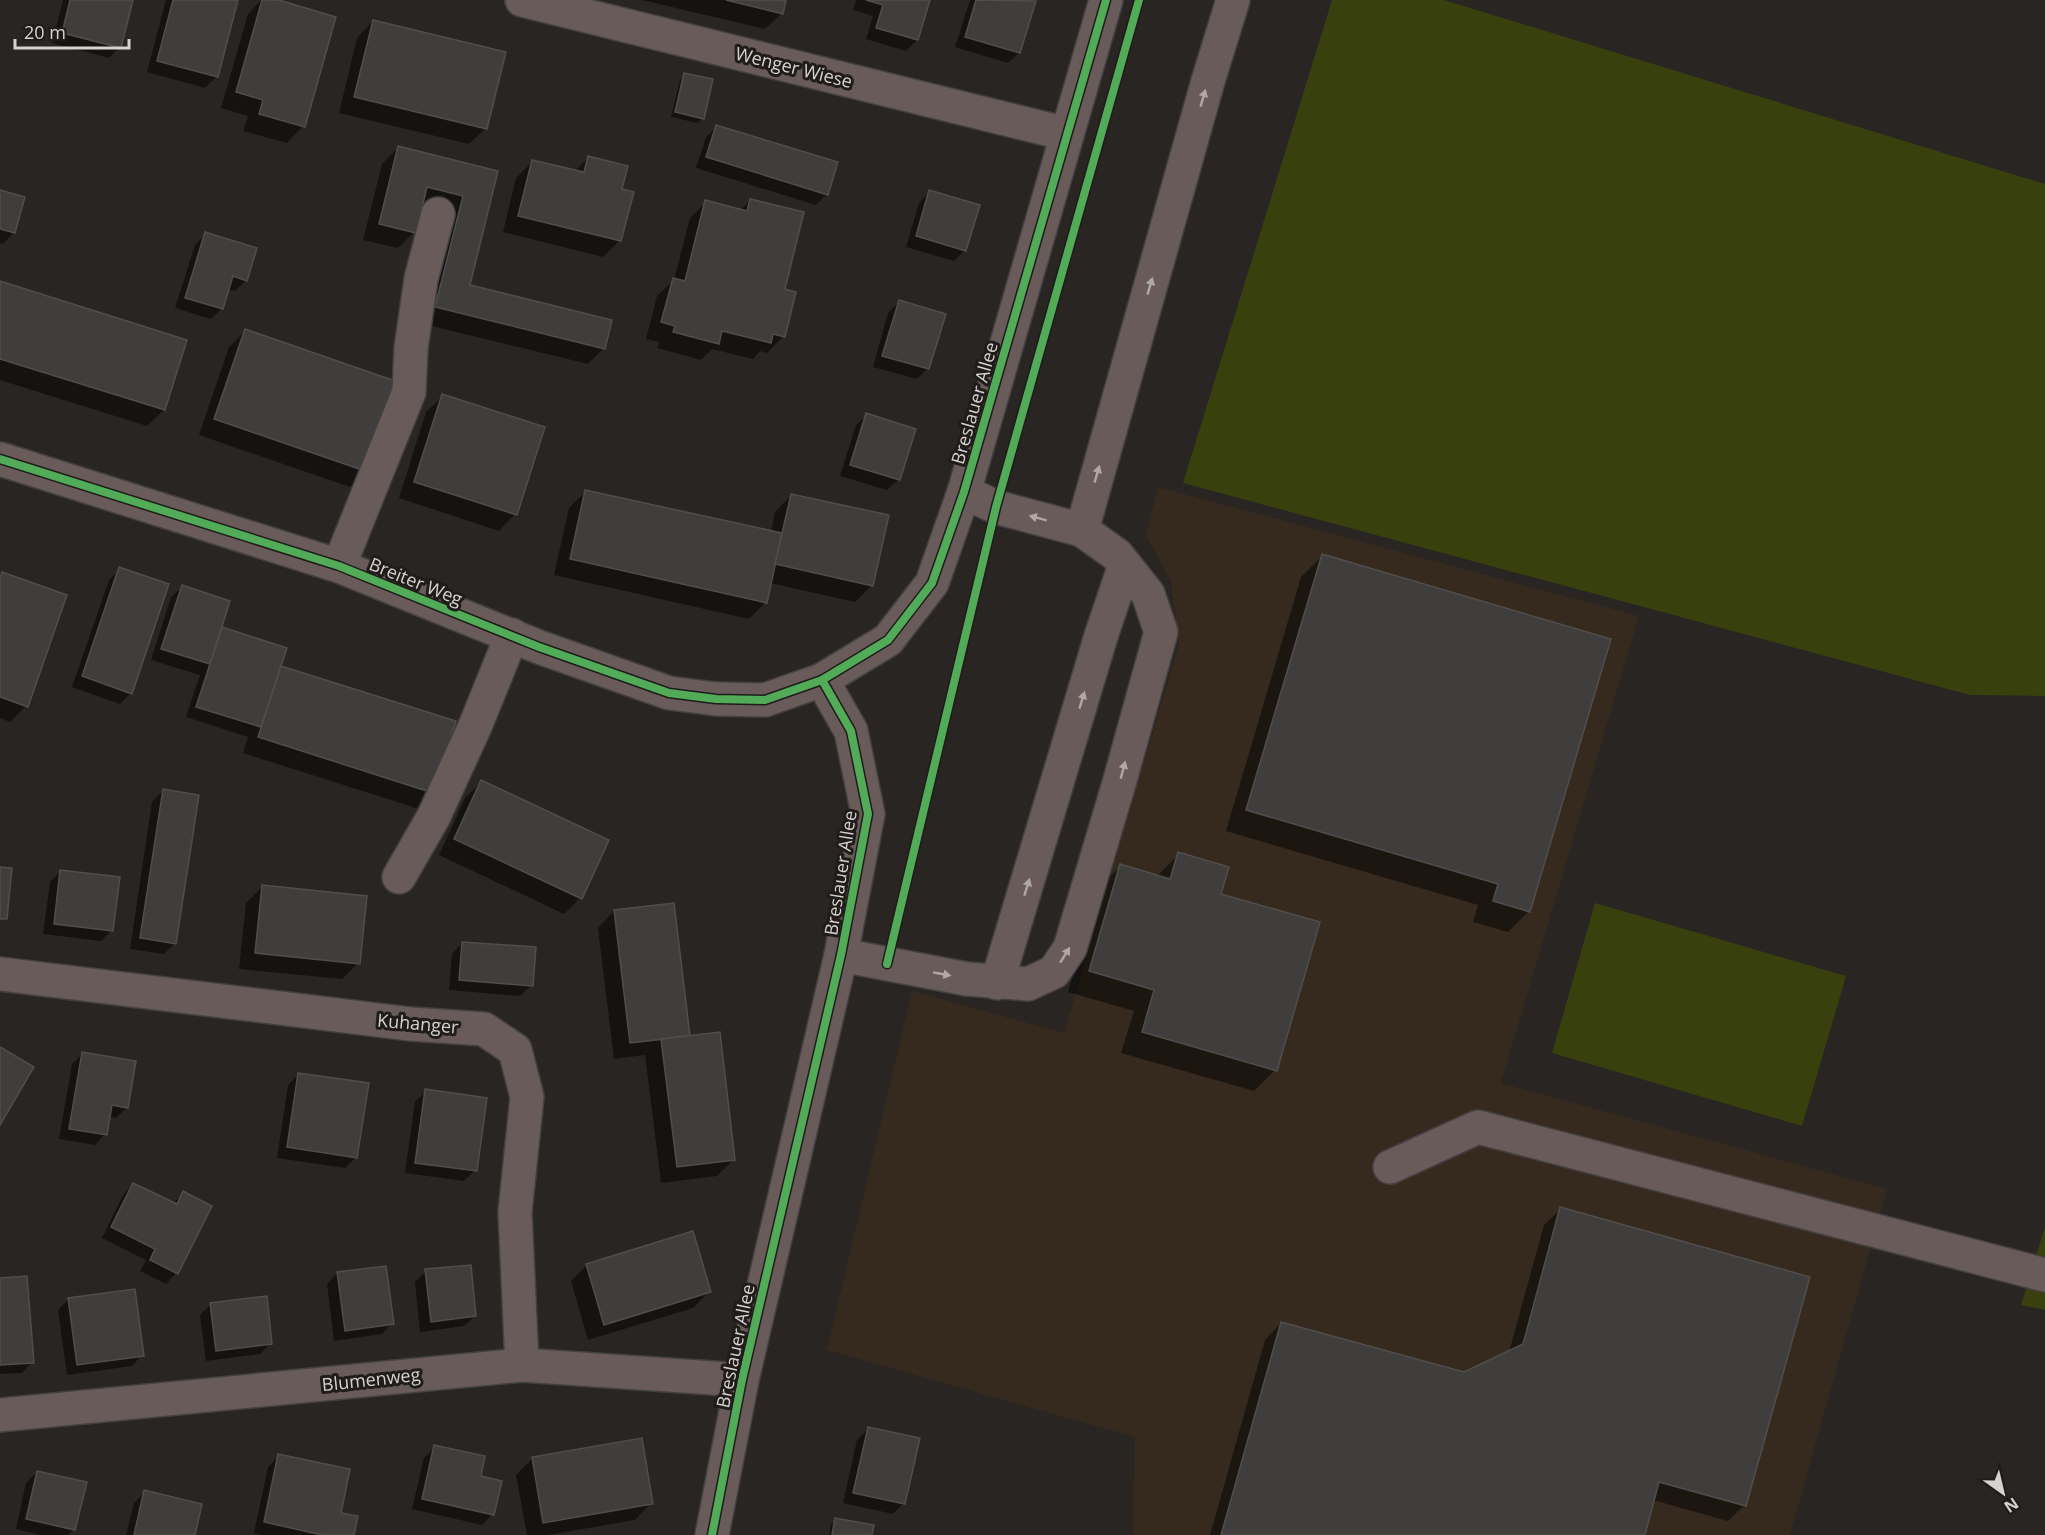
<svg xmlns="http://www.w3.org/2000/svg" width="2045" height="1535" font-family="'Open Sans',sans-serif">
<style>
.education{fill:#362a1e}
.green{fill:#38400d}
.shadow{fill:#0007}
.building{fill:#403e3d;stroke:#504e4c;stroke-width:1.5}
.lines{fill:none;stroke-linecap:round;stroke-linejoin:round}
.minor-casing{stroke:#434140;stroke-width:36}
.minor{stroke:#685b5a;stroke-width:33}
.cycleway-casing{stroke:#201c19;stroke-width:11}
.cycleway{stroke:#51ab58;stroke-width:8}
.oneway{fill:#afa8a7}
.labels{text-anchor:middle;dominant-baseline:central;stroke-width:6;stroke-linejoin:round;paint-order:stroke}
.street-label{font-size:18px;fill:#d5d2d0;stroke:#201c19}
</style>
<rect width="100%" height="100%" fill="#282523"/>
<path class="education" d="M1158,487L1639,616L1501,1083L1887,1189L1790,1535H1133L1135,1437L827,1350L912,991L1064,1033L1179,644L1171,582L1146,535Z"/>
<g class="green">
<path d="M1332,0H1444L2045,184V696L1970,695L1183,483Z"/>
<path d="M1595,903L1846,976L1802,1126L1552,1053Z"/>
<path d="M2045,1227V1310L2021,1305Z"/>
</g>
<g class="shadow">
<path d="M63,0H132L120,47L109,58L52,43Z"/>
<path d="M166,0H237L216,77L205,88L147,72Z"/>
<path d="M261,0H273L303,126L287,143L243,131L248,116L221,108L248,14Z"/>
<path d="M642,0H785L782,13L765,29Z"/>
<path d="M856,0H929L917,40L906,51L866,39L873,16L853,10Z"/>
<path d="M970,0H1025L1034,2L1019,53L1008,63L955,47Z"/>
<path d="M373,21L486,128L469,144L339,113L357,38Z"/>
<path d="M685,75L703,118L698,123L671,117L680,80Z"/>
<path d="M717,126L827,194L816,205L696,168L706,137Z"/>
<path d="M398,148L496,172L468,286L604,348L588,364L419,323L447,212L421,205L414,232L398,248L363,240L382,164Z"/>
<path d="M589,157L620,190V240L603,257L503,232L516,178L533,161L574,172Z"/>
<path d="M0,192L23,198L13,233L3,244L0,243Z"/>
<path d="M929,192L965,250L954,261L906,247L919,203Z"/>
<path d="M750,200L783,290L794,293L783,337L767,353L760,351L753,359L712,349L701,360L657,348L659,342L646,339L657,296L674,280L690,218L706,202L740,211Z"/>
<path d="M205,234L246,280L235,291L227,289L222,308L211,319L175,308L195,245Z"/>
<path d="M0,283L186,341L164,410L147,426L0,380Z"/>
<path d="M899,302L927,369L917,379L873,367L888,313Z"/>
<path d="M245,331L366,471L350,487L199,435L229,347Z"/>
<path d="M443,396L515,514L499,531L399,498L426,412Z"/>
<path d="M867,415L914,430L898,480L887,490L840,476L856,425Z"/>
<path d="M586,491L771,532L775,512L791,495L872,585L855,602L770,583L766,602L749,619L554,575L569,508Z"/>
<path d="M1322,556L1529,911L1508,932L1473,922L1478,905L1226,831L1301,577Z"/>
<path d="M120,569L131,693L120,704L72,687L109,580Z"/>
<path d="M3,574L26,706L10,722L0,718V577Z"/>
<path d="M182,587L220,628L285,649L278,671L432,792L416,808L243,753L248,737L186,717L200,675L151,660L171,597Z"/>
<path d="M481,782L580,898L564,914L439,855L465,798Z"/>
<path d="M163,791L175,943L164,954L130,949L152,802Z"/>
<path d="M1179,854L1219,895L1275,1070L1254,1091L1121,1053L1134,1011L1068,992L1099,887L1121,866L1157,876Z"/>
<path d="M61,871L112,930L101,941L43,934L50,882Z"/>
<path d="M262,887L358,963L342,979L239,969L246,903Z"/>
<path d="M614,911L689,1038L734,1159L717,1176L661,1183L645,1055L614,1059L598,928Z"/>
<path d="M462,943L531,986L520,996L449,990L452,954Z"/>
<path d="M83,1053L127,1107L116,1118L108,1116L105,1134L95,1145L59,1139L72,1064Z"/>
<path d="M299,1074L356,1157L345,1168L277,1158L288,1085Z"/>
<path d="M426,1091L475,1170L464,1181L405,1173L415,1102Z"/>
<path d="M133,1184L173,1204L183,1193L176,1273L166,1284L140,1271L146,1260L102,1238L123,1195Z"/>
<path d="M1561,1209L1745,1505L1728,1521L1653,1500L1643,1535H1210L1265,1340L1281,1323L1464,1374L1509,1352L1544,1225Z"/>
<path d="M587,1265L709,1292L693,1308L588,1340L571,1281Z"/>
<path d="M426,1271L475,1316L464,1326L420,1332L415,1282Z"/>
<path d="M337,1273L392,1323L382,1334L334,1341L327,1284Z"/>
<path d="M0,1279L32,1362L22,1373L0,1374Z"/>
<path d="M69,1299L142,1355L132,1366L67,1375L58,1310Z"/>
<path d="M211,1304L271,1343L260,1354L206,1361L200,1315Z"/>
<path d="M868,1429L904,1503L893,1514L843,1503L857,1440Z"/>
<path d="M435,1447L479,1477L493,1514L482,1525L412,1509L424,1458Z"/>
<path d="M279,1456L339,1514L353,1535H263L254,1533L268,1467Z"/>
<path d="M533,1458L651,1503L635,1520L548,1535H527L516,1475Z"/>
<path d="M37,1472L74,1529L68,1535H41L16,1529L26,1483Z"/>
<path d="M145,1492L193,1535H126L134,1503Z"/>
<path d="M836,1520L871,1535H829L831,1525Z"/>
</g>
<g class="building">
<path d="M70,0H133L121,48L62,33Z"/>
<path d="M173,0H238L218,77L157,61Z"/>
<path d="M262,0H279L336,17L305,127L259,114L263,100L236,92Z"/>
<path d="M726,0H786L783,14Z"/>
<path d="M866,0H930L918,40L876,28L883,5Z"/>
<path d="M976,0L1036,1L1020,53L965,37Z"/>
<path d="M373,20L506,52L487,129L354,97Z"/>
<path d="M684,73L713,79L704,119L675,112Z"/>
<path d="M716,125L838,162L828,195L706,157Z"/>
<path d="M398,146L498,171L470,285L612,320L605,349L435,307L463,196L427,187L416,233L379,224Z"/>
<path d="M588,156L628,166L622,189L634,192L621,241L518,216L532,160L584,172Z"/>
<path d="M0,190L25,197L15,233L0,229Z"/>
<path d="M929,190L980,205L966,251L916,236Z"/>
<path d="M750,199L804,212L785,289L796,292L785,337L773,334L771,343L722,331L719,344L673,332L675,326L661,322L673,278L685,281L705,200L747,211Z"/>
<path d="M205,232L257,248L247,281L233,276L223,309L185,298Z"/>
<path d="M0,281L187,340L165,410L0,359Z"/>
<path d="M899,300L946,314L929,369L882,356Z"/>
<path d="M245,329L398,382L368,472L214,419Z"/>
<path d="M442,394L545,427L517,515L414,482Z"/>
<path d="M866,413L916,429L900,480L850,465Z"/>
<path d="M585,490L782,533L767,603L570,559Z"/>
<path d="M791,494L889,515L873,586L775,564Z"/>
<path d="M1322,554L1611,639L1530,912L1493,901L1498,884L1246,810Z"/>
<path d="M119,567L169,584L132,694L82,676Z"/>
<path d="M2,572L67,595L28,707L0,697V579Z"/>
<path d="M182,585L230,601L210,664L161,649Z"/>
<path d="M222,627L287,648L261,727L196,707Z"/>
<path d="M281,666L456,721L433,793L258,737Z"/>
<path d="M481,780L609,840L582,899L454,839Z"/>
<path d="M163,789L199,795L176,944L140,938Z"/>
<path d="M1178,852L1229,867L1221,894L1320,922L1277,1071L1142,1032L1154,990L1089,971L1120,864L1170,879Z"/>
<path d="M0,867L12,868L7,919H0Z"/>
<path d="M60,870L120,877L113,931L54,924Z"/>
<path d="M262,885L367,896L360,964L255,953Z"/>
<path d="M674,903L690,1036L630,1043L614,910Z"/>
<path d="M462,942L536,947L533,986L459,980Z"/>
<path d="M720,1032L735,1160L677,1167L661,1039Z"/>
<path d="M0,1047L34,1067L0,1125Z"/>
<path d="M82,1052L136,1061L128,1108L112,1105L107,1135L69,1129Z"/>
<path d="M298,1073L369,1083L357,1158L287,1147Z"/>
<path d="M425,1089L487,1098L477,1171L415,1163Z"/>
<path d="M133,1183L177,1204L183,1191L212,1206L178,1274L150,1260L155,1249L111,1227Z"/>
<path d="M1560,1207L1810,1277L1746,1506L1659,1482L1645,1535H1221L1281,1322L1464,1372L1523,1344Z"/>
<path d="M693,1231L711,1292L604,1325L586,1264Z"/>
<path d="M471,1265L476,1316L431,1322L425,1269Z"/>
<path d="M386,1266L394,1324L345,1331L337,1272Z"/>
<path d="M27,1276L34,1363L0,1365V1278Z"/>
<path d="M135,1289L144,1356L77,1365L68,1298Z"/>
<path d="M267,1296L272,1344L216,1351L210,1303Z"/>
<path d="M868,1427L920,1438L905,1504L853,1493Z"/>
<path d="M642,1438L653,1504L543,1523L532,1457Z"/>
<path d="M434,1445L485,1456L481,1476L502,1481L494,1515L422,1499Z"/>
<path d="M278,1454L350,1469L341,1513L358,1516L354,1535H322L264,1522Z"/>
<path d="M37,1471L87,1482L75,1530L26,1519Z"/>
<path d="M144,1490L202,1504L195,1535H134Z"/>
<path d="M835,1518L874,1525L872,1535H832Z"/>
</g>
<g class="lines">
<defs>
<g id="minor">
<path d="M522,0L1067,134"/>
<path d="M0,459L339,566L539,647L669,693L716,699L765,700L822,680L888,640L932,583L964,492L1106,0"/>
<path d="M1082,530L1208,81L1233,0"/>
<path d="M339,566L409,392L411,348L421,279L438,214"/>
<path d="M399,877L434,816L476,724L512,635"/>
<path d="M841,955L967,979L1028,984L1054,972L1070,948L1120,780L1161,632L1148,594L1117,555L1082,530L996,507L964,492"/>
<path d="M0,974L410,1024L484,1029L515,1050L527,1097L515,1212L522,1365"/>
<path d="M997,983L1101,636L1125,565"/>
<path d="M1390,1167L1478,1127L2045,1275"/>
<path d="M0,1415L522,1365L742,1380"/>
<path d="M712,1535L742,1380L841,955L868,814L851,731L822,680"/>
</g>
</defs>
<use href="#minor" class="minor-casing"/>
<use href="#minor" class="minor"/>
<defs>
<g id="cycleway">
<path d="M0,459L339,566L539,647L669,693L716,699L765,700L822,680L888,640L932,583L964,492L1106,0"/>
<path d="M887,964L996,507L1139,0"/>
<path d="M712,1535L742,1380L841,955L868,814L851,731L822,680"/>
</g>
</defs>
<use href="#cycleway" class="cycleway-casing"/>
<use href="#cycleway" class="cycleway"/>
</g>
<defs><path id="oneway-solid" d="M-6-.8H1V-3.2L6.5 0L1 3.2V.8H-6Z" transform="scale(1.5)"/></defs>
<g class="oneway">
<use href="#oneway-solid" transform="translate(1203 98) rotate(-74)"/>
<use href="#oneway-solid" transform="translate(1150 286) rotate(-74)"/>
<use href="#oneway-solid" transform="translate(1097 474) rotate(-74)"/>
<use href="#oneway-solid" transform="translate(1038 518) rotate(-165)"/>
<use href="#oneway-solid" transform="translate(1082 700) rotate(-73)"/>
<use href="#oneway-solid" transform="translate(1123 770) rotate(-75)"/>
<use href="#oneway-solid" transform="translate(1027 887) rotate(-73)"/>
<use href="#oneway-solid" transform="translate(1065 955) rotate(-58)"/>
<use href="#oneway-solid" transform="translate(942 974) rotate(10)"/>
</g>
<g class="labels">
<g class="street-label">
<text transform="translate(794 67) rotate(14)">Wenger Wiese</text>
<text transform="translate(974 403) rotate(-74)">Breslauer Allee</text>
<text transform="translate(416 581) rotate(22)">Breiter Weg</text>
<text transform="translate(840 873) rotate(-81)">Breslauer Allee</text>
<text transform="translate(418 1023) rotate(5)">Kuhanger</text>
<text transform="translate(735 1346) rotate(-78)">Breslauer Allee</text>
<text transform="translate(371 1379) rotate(-6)">Blumenweg</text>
</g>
</g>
<g transform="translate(2003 1493) rotate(146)" stroke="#201c19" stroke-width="4.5" paint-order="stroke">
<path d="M0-4.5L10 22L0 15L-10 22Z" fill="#d5d2d0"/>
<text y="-9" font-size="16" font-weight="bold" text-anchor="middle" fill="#d5d2d0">N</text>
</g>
<path d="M15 39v9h114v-9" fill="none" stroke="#d5d2d0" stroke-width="3"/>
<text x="24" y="39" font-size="18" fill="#d5d2d0" stroke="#201c19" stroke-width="4.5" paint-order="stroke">20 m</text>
</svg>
